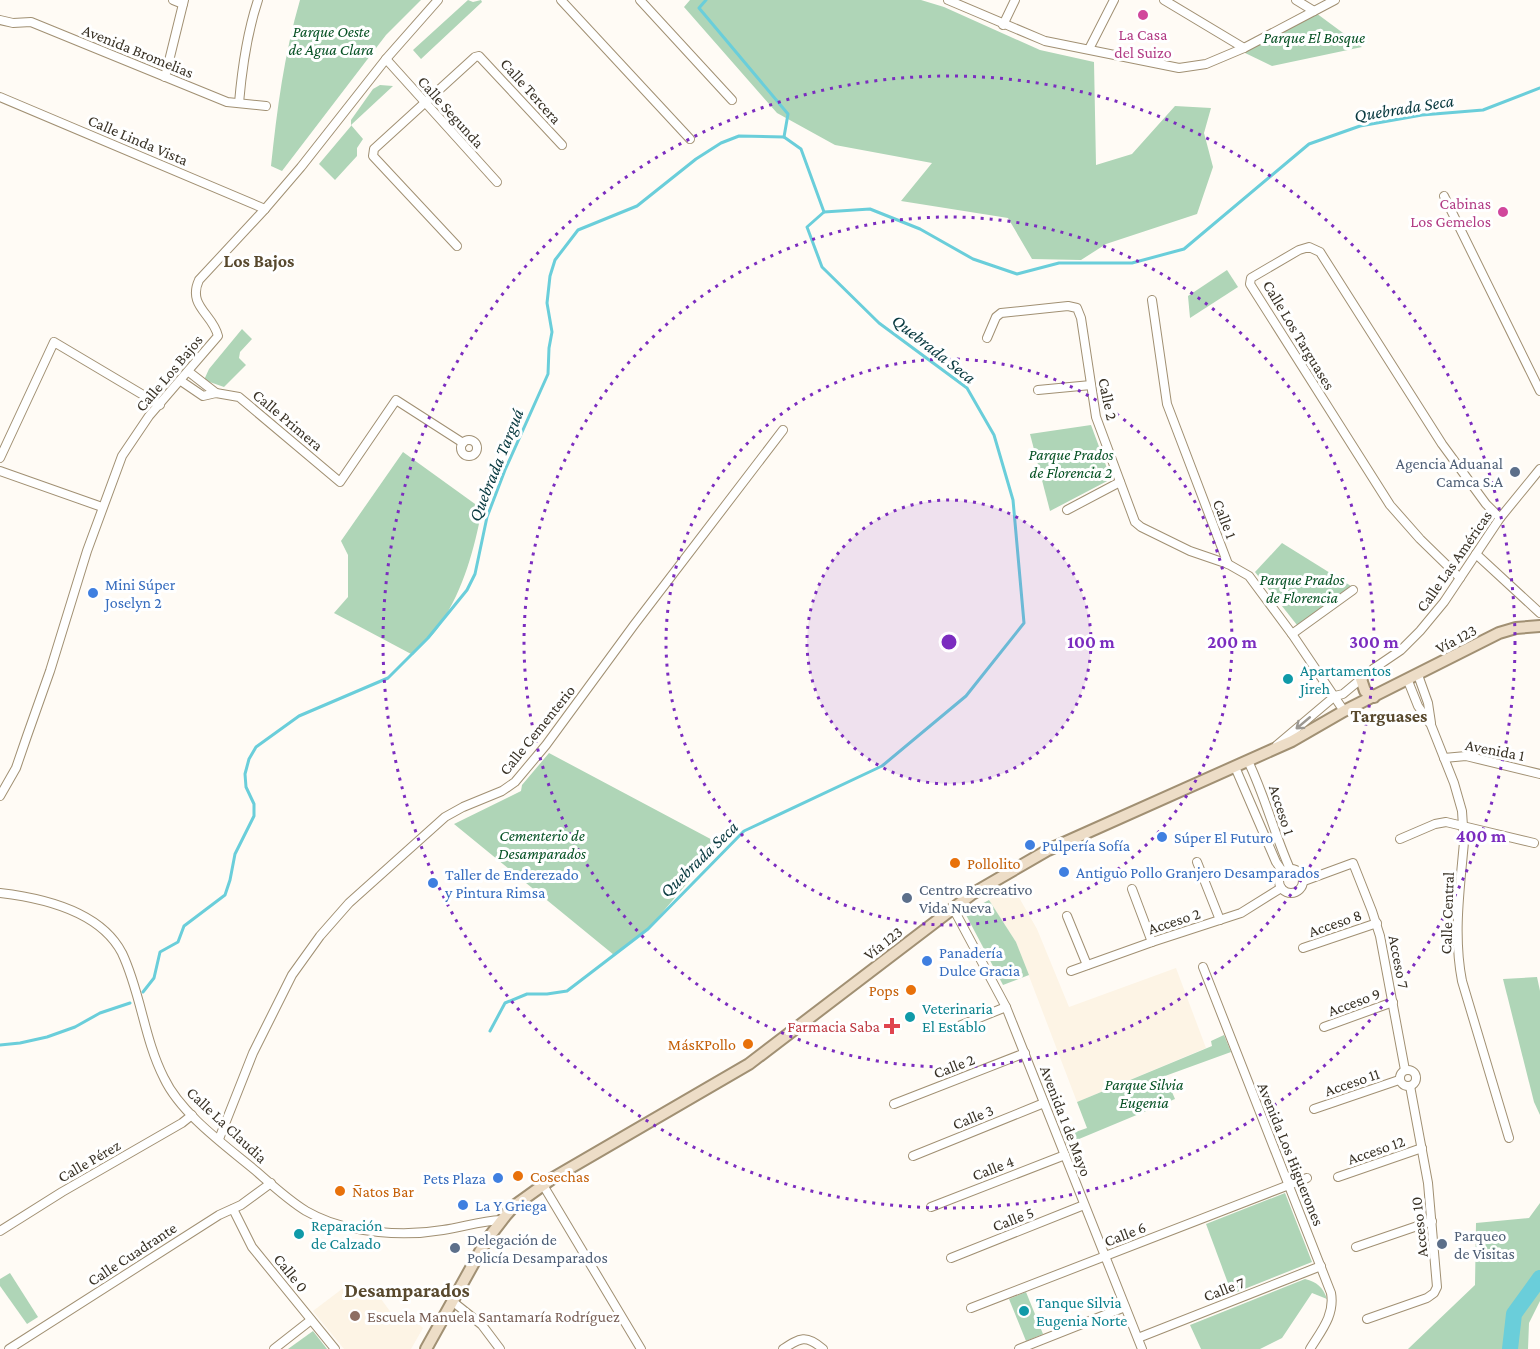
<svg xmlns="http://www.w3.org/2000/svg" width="1540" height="1349" font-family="'Crimson Pro',serif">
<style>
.built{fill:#fdf4e5}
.green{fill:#afd5b7}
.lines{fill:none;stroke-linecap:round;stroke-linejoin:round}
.stream{stroke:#6aceda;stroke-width:3}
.river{stroke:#6aceda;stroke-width:16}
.street-casing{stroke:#a19073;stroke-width:10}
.secondary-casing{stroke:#a19073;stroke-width:14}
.street{stroke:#fff;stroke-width:8}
.secondary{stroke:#edddc7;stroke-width:10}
.oneway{stroke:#9c9892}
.ring{fill:none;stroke:#7b2cbf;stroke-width:3;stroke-dasharray:3 6}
.hotel-dot{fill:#d1479c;stroke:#fff;stroke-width:2}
.service-dot{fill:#5c6f8a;stroke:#fff;stroke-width:2}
.shop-dot{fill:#3f7fe0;stroke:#fff;stroke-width:2}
.culture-dot{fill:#0f9aa8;stroke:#fff;stroke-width:2}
.food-dot{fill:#e8710a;stroke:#fff;stroke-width:2}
.health-dot{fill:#e0444e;stroke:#fff;stroke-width:2}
.education-dot{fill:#8d6e63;stroke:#fff;stroke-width:2}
.labels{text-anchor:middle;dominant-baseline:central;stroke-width:6;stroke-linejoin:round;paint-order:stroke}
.park-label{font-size:16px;font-style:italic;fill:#075225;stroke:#fff}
.hotel-label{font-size:16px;fill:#b23c85;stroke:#fff}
.street-label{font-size:16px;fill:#393226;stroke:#fff}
.service-label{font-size:16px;fill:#4e5e75;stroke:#fff;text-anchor:start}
.shop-label{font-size:16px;fill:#366cbe;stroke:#fff;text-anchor:start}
.culture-label{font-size:16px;fill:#0d838f;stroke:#fff;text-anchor:start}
.food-label{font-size:16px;fill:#c56008;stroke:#fff;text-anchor:start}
.health-label{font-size:16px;fill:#be3a42;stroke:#fff;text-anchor:end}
.education-label{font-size:16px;fill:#785e54;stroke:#fff;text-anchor:start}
.water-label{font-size:18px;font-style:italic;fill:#093a40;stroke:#fff}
.neighbourhood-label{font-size:18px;font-weight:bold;fill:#58492e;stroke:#fff}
.quarter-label{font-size:20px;font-weight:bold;fill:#58492e;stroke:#fff}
.centre{fill:#7b2cbf;stroke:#fff;stroke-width:3}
.ring-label{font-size:18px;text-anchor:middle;font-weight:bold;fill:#7b2cbf;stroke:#fff;stroke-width:6;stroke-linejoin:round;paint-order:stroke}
</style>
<rect width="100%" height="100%" fill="#fffbf5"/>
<g class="built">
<path d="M1013,887L1037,929L1069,1007L1176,968L1206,1048L1077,1102L1016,942L989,900Z"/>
<path d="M346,1286L352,1293L373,1288L400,1325L414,1320L423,1328L411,1349H344L313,1311Z"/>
</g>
<g class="green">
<path d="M300,0H421L386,35L282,171L271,166C277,109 284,55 300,0Z"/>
<path d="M468,0L473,2L481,0L482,2L421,59L413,50Z"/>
<path d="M690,0H921L944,7L1040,50L1094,62L1096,165L1132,154L1175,106L1211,108L1204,133L1213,167L1197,214L1106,244L1081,260L1032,259L1008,218L901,201L932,163L835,145L777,113L684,7Z"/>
<path d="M1316,13L1362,47L1272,66L1241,51Z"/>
<path d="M380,85L393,86L351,125L363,139L357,148V156L335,180L319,164L351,126V120L373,89Z"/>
<path d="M1227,270L1238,287L1190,318L1188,296Z"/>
<path d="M242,329L252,339L240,352L239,358L246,365L224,387L204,380L209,369Z"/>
<path d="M1091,425L1111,479L1050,511L1030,434Z"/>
<path d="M403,452L482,509C474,550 464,588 441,623C434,635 422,645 413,655L334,613L348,597V555L341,541Z"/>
<path d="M1282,543L1351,586L1297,625L1255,572Z"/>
<path d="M549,753L720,844L651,926L614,955L454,824L521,791L522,785Z"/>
<path d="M989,900L1016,942L1029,975L1003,985L965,913Z"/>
<path d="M1537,977L1540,991V1115L1534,1102L1503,979Z"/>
<path d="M1224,1035L1231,1052L1165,1076L1175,1099L1067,1144L1064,1136L1087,1128L1077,1102L1212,1046L1211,1041Z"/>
<path d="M1285,1193L1312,1262L1232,1294L1206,1224Z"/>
<path d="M1540,1203V1301L1529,1323L1528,1349H1408L1475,1285L1476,1223L1529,1218Z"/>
<path d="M10,1273L38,1317L27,1324L0,1286V1279Z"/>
<path d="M1305,1279C1317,1282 1323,1287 1327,1299L1312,1293L1282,1338L1260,1349H1201L1190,1325Z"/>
<path d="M1026,1292L1043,1334L1026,1341L1009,1299Z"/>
<path d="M313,1331L327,1349H288Z"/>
</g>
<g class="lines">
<g class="stream">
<path d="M706,0L699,8L788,114L784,137"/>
<path d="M143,992L154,978L160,952L178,942L184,926L225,895L230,880L235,854L254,816V804L246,787L245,774L249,759L256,747L299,716L388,678L428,638L467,590L475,574L487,517L505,470L548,374L549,348L552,332L547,303L550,276L555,260L578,230L637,206L696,159L721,143L739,136L784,137L801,149L824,212"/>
<path d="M490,1031L505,1003L527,994H547L567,991L648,929L744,831L882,766L966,696L1024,623L1013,500L994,435L967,388L879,323L822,267L807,227L824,212L870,209L920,229L973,259L1017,274L1059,263H1132L1184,249L1309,144L1360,126L1422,115L1483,110L1540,88"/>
<path d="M0,1045L20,1043L47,1037L75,1027L100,1013L130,1003"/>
</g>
<path class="river" d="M1510,1349L1514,1314L1540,1278"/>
<defs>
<g id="street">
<path d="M173,0L183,4"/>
<path d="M561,0L690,139"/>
<path d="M640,0L732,100"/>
<path d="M948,0L1045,41L1179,68L1206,64L1244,48L1335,0"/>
<path d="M1164,0L1244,48"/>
<path d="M1296,0L1314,11"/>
<path d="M0,20L13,23L31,22L227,102L266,106"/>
<path d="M1003,25L1015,0"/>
<path d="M1089,49L1114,0"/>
<path d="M386,59L497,182"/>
<path d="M165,77L184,0"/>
<path d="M0,97L265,209"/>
<path d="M239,103C242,68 247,33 258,0"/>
<path d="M1444,196L1540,391"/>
<path d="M457,246L373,156L374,149L475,57L479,56L562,145"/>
<path d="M1152,300L1167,404L1228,564"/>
<path d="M987,338L996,317L1001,313L1068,306L1077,308L1081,318L1096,417L1135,522L1141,527L1190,551L1228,564L1249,576L1292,634L1344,711"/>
<path d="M189,372L216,393"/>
<path d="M181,381L203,396L216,393L239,397L340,482L396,400L463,443"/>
<path d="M1038,390L1091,385"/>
<circle cx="469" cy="448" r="8"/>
<path d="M0,458L54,342L160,405"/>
<path d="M0,471L102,507"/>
<path d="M1067,510L1120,482"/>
<path d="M1476,554L1540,613"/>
<path d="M1460,578L1420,539L1390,505L1250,284L1251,278L1299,250L1309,247L1320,252L1442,444L1486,504L1500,518"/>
<path d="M1292,634L1353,590"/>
<path d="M1418,675L1428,703L1431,723"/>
<path d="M1408,681L1418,706L1431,725L1454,783L1462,811L1464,842C1460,888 1453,935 1462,981L1509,1138"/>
<path d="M1277,745L1335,696L1343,694L1373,669L1401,650L1420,631L1444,602L1500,518L1540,469"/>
<path d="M1444,758L1466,756L1540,774"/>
<path d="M1248,761C1265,796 1274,833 1290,869"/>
<path d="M1235,767L1276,862L1283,872"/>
<path d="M0,796L16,768L27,736L50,671L87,551L122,456L149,416L218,336C213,314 187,306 199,280L265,209L301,167L386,59L438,0"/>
<path d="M1400,839L1435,824L1446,822L1534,843"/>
<path d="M1197,862L1220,920"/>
<circle cx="1291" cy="881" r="12"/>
<path d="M1304,881L1353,863L1372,911L1380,936L1405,1070"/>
<path d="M1132,889L1152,942"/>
<path d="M0,893C43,898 100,911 122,953C141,993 144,1039 164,1078C181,1114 226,1146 256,1171C272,1185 288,1200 306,1211C320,1219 336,1225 353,1228C382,1234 414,1235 443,1230C463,1227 481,1221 501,1220"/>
<path d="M953,908L1006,1007L1142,1349"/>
<path d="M1067,916L1087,965"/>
<path d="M1303,948L1377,923"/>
<path d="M1203,967L1331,1293C1335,1315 1321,1331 1310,1349"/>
<path d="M1071,971L1152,942L1241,913L1281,888"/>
<path d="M1324,1027L1393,1002"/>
<path d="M954,1028L1006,1007"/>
<circle cx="1408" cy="1078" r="8"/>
<path d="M894,1104L1025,1053"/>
<path d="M1314,1109L1399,1080"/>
<path d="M219,1139L253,1053L292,975L320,936L349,903L445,817L463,807L502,791L515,782L546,745L634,625L783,430"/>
<path d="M913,1156L1044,1103"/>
<path d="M1338,1177L1422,1148"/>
<path d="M543,1185L641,1349"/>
<path d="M931,1207L1065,1155"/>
<path d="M233,1209L252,1247L335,1349"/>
<path d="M0,1231L62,1192L182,1123L192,1115"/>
<path d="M1356,1247L1432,1221"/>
<path d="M951,1258L1084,1205"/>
<path d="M452,1301L482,1325L500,1349"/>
<path d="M971,1308L1307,1178"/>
<path d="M1367,1319L1427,1298L1434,1293L1437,1287L1428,1183L1410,1086"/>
<path d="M1138,1338L1321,1266"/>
<path d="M9,1349L219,1215L241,1205L271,1183"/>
<path d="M274,1349L311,1320"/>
<path d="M783,1349C800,1338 806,1334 823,1349"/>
<path d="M1019,1349L1125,1307"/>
</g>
<g id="secondary">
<path d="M1361,679L1365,691L1374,697"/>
<path d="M426,1349L486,1241L506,1215L514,1206L553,1178L749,1064L972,894L1048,850L1292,741L1344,711L1499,633L1516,628L1540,626"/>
</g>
</defs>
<use href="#street" class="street-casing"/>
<use href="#secondary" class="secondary-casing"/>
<use href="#street" class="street"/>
<use href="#secondary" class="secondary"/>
</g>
<defs><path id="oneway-shaft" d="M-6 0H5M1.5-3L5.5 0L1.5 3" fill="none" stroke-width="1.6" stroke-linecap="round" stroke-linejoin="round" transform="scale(1.5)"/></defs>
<use class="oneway" href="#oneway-shaft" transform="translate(1303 723) rotate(140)"/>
<circle cx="949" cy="642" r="142" fill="#7b2cbf" fill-opacity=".12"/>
<g class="ring">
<circle cx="949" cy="642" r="142"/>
<circle cx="949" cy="642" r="283"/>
<circle cx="949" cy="642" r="425"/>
<circle cx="949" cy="642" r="566"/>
</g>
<g class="hotel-dot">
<circle cx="1143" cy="15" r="6"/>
<circle cx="1503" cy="212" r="6"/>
</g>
<g class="service-dot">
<circle cx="1515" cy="472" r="6"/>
<circle cx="907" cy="898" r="6"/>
<circle cx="1442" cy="1244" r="6"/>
<circle cx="455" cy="1248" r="6"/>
</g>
<g class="shop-dot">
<circle cx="93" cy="593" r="6"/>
<circle cx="1162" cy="837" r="6"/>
<circle cx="1030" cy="845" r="6"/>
<circle cx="1064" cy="872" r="6"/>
<circle cx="433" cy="883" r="6"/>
<circle cx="927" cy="961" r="6"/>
<circle cx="498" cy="1178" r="6"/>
<circle cx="463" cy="1205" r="6"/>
</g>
<g class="culture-dot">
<circle cx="1288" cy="679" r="6"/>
<circle cx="910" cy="1017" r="6"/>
<circle cx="299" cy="1234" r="6"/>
<circle cx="1024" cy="1311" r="6"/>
</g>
<g class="food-dot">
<circle cx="955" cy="863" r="6"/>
<circle cx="911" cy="990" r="6"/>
<circle cx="748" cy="1044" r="6"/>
<circle cx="518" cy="1176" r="6"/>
<circle cx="340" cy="1191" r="6"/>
</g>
<path class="health-dot" d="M889 1017h6v6h6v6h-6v6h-6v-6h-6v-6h6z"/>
<circle class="education-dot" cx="355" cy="1316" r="6"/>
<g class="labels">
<g class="park-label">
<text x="331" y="31">Parque Oeste<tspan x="331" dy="18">de Agua Clara</tspan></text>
<text x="1314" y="37">Parque El Bosque</text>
<text x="1071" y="454">Parque Prados<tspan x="1071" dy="18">de Florencia 2</tspan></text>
<text x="1302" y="579">Parque Prados<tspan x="1302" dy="18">de Florencia</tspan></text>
<text x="542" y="835">Cementerio de<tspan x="542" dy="18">Desamparados</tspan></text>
<text x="1144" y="1084">Parque Silvia<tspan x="1144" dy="18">Eugenia</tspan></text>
</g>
<g class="hotel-label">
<text x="1143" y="34">La Casa<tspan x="1143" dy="18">del Suizo</tspan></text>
<text x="1491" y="203" text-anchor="end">Cabinas<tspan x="1491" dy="18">Los Gemelos</tspan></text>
</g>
<g class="street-label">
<text transform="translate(138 51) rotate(22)">Avenida Bromelias</text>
<text transform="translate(531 91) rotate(48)">Calle Tercera</text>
<text transform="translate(451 112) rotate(48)">Calle Segunda</text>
<text transform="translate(138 140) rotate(23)">Calle Linda Vista</text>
<text transform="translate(1299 335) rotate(59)">Calle Los Targuases</text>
<text transform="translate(169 373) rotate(-50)">Calle Los Bajos</text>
<text transform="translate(1108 399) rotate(78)">Calle 2</text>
<text transform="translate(288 420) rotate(40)">Calle Primera</text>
<text transform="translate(1225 519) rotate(69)">Calle 1</text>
<text transform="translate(1454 561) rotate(-55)">Calle Las Américas</text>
<text transform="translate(1456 639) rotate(-28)">Vía 123</text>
<text transform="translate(537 730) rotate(-51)">Calle Cementerio</text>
<text transform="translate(1495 750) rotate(11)">Avenida 1</text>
<text transform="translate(1282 810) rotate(72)">Acceso 1</text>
<text transform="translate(1447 913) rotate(-88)">Calle Central</text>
<text transform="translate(1174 921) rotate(-18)">Acceso 2</text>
<text transform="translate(1335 923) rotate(-19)">Acceso 8</text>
<text transform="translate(883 943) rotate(-38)">Vía 123</text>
<text transform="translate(1399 962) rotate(79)">Acceso 7</text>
<text transform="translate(1354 1002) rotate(-20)">Acceso 9</text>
<text transform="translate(954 1066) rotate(-21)">Calle 2</text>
<text transform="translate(1352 1082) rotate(-19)">Acceso 11</text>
<text transform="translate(973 1117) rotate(-22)">Calle 3</text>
<text transform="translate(1066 1121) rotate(69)">Avenida 1 de Mayo</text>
<text transform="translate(227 1125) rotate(43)">Calle La Claudia</text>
<text transform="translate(1376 1150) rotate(-19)">Acceso 12</text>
<text transform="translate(1291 1154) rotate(68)">Avenida Los Higuerones</text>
<text transform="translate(89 1161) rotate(-30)">Calle Pérez</text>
<text transform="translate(993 1168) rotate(-21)">Calle 4</text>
<text transform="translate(1013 1219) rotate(-21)">Calle 5</text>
<text transform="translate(1419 1227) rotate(-96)">Acceso 10</text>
<text transform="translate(1125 1234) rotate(-21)">Calle 6</text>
<text transform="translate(132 1254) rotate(-33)">Calle Cuadrante</text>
<text transform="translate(291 1273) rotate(51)">Calle 0</text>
<text transform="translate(1224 1289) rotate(-21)">Calle 7</text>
</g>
<g class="service-label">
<text x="1503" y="463" text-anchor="end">Agencia Aduanal<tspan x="1503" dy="18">Camca S.A</tspan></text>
<text x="919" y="889">Centro Recreativo<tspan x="919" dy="18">Vida Nueva</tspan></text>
<text x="1454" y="1235">Parqueo<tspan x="1454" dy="18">de Visitas</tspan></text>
<text x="467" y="1239">Delegación de<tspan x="467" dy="18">Policía Desamparados</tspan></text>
</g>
<g class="shop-label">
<text x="105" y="584">Mini Súper<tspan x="105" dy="18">Joselyn 2</tspan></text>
<text x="1174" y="837">Súper El Futuro</text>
<text x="1042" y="845">Pulpería Sofía</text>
<text x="1076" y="872">Antiguo Pollo Granjero Desamparados</text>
<text x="445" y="874">Taller de Enderezado<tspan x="445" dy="18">y Pintura Rimsa</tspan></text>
<text x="939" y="952">Panadería<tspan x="939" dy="18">Dulce Gracia</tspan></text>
<text x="486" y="1178" text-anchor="end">Pets Plaza</text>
<text x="475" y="1205">La Y Griega</text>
</g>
<g class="culture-label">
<text x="1300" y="670">Apartamentos<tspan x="1300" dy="18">Jireh</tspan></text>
<text x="922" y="1008">Veterinaria<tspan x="922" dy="18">El Establo</tspan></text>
<text x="311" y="1225">Reparación<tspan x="311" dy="18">de Calzado</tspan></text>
<text x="1036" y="1302">Tanque Silvia<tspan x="1036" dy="18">Eugenia Norte</tspan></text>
</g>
<g class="food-label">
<text x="967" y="863">Pollolito</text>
<text x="899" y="990" text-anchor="end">Pops</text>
<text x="736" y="1044" text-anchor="end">MásKPollo</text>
<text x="530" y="1176">Cosechas</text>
<text x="352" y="1191">Ñatos Bar</text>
</g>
<g class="health-label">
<text x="880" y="1026">Farmacia Saba</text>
</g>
<g class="education-label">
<text x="367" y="1316">Escuela Manuela Santamaría Rodríguez</text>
</g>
<g class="water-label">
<text transform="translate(1404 108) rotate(-9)">Quebrada Seca</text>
<text transform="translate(934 349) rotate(38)">Quebrada Seca</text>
<text transform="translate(496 465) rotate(-68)">Quebrada Targuá</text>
<text transform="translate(699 859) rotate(-44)">Quebrada Seca</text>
</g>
<g class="neighbourhood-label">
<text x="259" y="261">Los Bajos</text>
<text x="1389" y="716">Targuases</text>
</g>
<g class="quarter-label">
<text x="407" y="1290">Desamparados</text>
</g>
</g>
<circle cx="949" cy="642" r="9" class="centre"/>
<g class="ring-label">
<text x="1091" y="648">100 m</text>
<text x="1232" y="648">200 m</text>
<text x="1374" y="648">300 m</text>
<text x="1481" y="842">400 m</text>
</g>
</svg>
